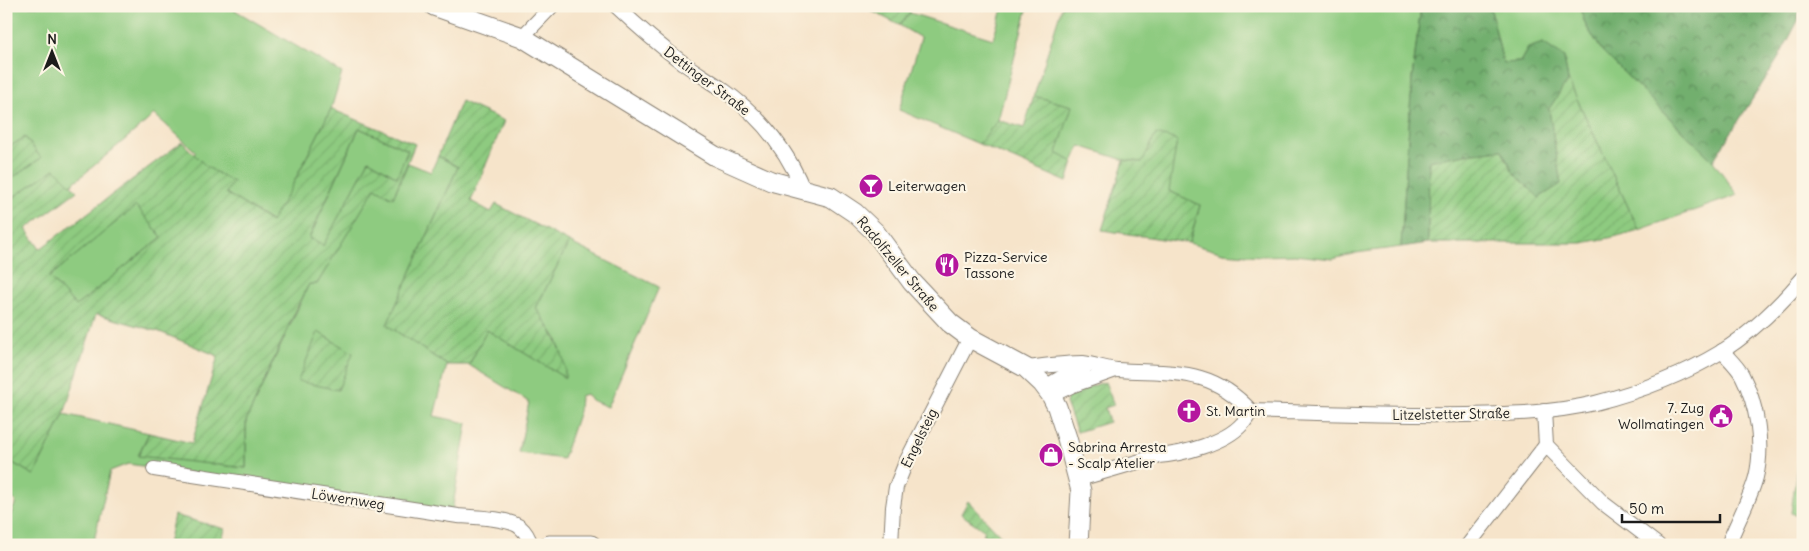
<svg xmlns="http://www.w3.org/2000/svg" width="1809" height="551" font-family="Delius,sans-serif">
<style>
.grass{fill:#8ecb80;stroke:#55744e}
.forest{fill:url(#forest-crowns);stroke:#476645}
.garden{fill:url(#garden-furrows);stroke:#55744e;fill-rule:evenodd}
.lines{fill:none;stroke-linecap:round;stroke-linejoin:round}
.street-casing{stroke:#898073;stroke-width:16}
.secondary-casing{stroke:#898073;stroke-width:21}
.street{stroke:#fff;stroke-width:14}
.secondary{stroke:#fff;stroke-width:19}
.labels{text-anchor:middle;dominant-baseline:central;stroke-width:4.5;stroke-linejoin:round;paint-order:stroke}
.street-label{font-size:14px;fill:#1c1c1c;stroke:#fcf5e5}
.poi-label{font-size:14px;fill:#1c1c1c;stroke:#fcf5e5;text-anchor:start}
</style>
<defs>
<pattern id="forest-crowns" width="20" height="18" patternUnits="userSpaceOnUse" patternTransform="scale(1.25)"><rect width="20" height="18" fill="#72af6e"/><path d="M2 6a3 3 0 1 1 6 0M12 15a3 3 0 1 1 6 0" fill="none" stroke="#5d8e5a"/></pattern>
<pattern id="garden-furrows" width="10" height="10" patternUnits="userSpaceOnUse" patternTransform="scale(1.25)"><rect width="10" height="10" fill="#8ecb80"/><path d="M-1 1l2-2M0 10L10 0M9 11l2-2" fill="none" stroke="#7aae6e"/></pattern>
</defs>
<rect width="100%" height="100%" fill="#fcf5e5"/>
<filter id="ink" filterUnits="userSpaceOnUse"><feTurbulence type="fractalNoise" baseFrequency=".02" numOctaves="2"/><feDisplacementMap in="SourceGraphic" scale="10" xChannelSelector="R" yChannelSelector="G"/><feConvolveMatrix kernelMatrix="1 2 1 2 8 2 1 2 1" color-interpolation-filters="sRGB"/></filter>
<filter id="wash" filterUnits="userSpaceOnUse"><feTurbulence type="fractalNoise" baseFrequency=".0096" numOctaves="4" result="noise"/><feDisplacementMap in="SourceGraphic" scale="20" xChannelSelector="R" yChannelSelector="G"/><feGaussianBlur stdDeviation="1.12" result="paint"/><feColorMatrix in="noise" values="0 0 0 0 0 0 0 0 0 0 0 0 0 0 0 0 0 1.4 0 .05"/><feComposite in="paint" operator="in"/></filter>
<g filter="url(#wash)">
<rect width="100%" height="100%" fill="#f6e4ca"/>
<g class="grass">
<path d="M6,6H228L342,73L331,109L291,188L272,222L226,193L232,182L207,167L193,155L196,152L154,114L147,121L71,185L55,169L6,202V182L41,158L25,137L6,149Z"/>
<path d="M1003,6H1028L998,120L979,144L899,110L921,38L899,25L910,13L993,39Z"/>
<path d="M1062,6H1421L1412,79L1401,247L1356,253L1333,259L1295,255L1261,256L1223,253L1189,243L1200,205L1168,191L1142,162L1124,160L1080,146L1073,162L1056,153L1034,96Z"/>
<path d="M1490,6H1579L1586,26L1603,52L1713,161L1738,195L1639,230L1568,80L1564,57L1528,48L1520,62L1503,63Z"/>
<path d="M359,128L408,150L397,177L369,160L324,246L309,239Z"/>
<path d="M438,156L458,167L387,325L447,365L434,416L467,423L452,511L128,464L110,471L93,545H6V526L16,502L6,491V459L34,475L64,414L149,433L138,455L246,468V421L309,284H317L375,187L393,198L408,163L431,172Z"/>
<path d="M136,205L162,237L76,306L49,277Z"/>
<path d="M569,242L659,287L608,407L591,400L586,394L580,396L579,411L563,459L519,453L529,402L469,365L487,330L564,377L557,339L536,308Z"/>
<path d="M1803,421V544L1795,541L1800,518L1791,513Z"/>
</g>
<g class="forest">
<path d="M1421,6H1490L1503,63L1520,62L1528,48L1543,43L1564,57L1568,80L1549,109L1561,184L1539,198L1512,171L1502,150L1466,154L1429,161L1428,243L1401,247L1412,79Z"/>
<path d="M1579,6H1800L1798,21L1778,59L1713,161L1603,52L1586,26Z"/>
</g>
<g class="garden">
<path d="M862,6H912L910,13L899,25Z"/>
<path d="M1568,80L1639,230L1614,237L1582,243H1428L1429,161L1466,154L1502,150L1512,171L1539,198L1561,184L1549,109Z"/>
<path d="M1034,96L1072,106L1057,153L1073,162L1067,182L979,144L998,120L1024,128Z"/>
<path d="M461,101L504,121L471,201L491,212L496,204L569,242L536,308C551,331 566,349 565,378L487,330L469,365H447L387,325L458,167L438,156Z"/>
<path d="M331,109L415,144L393,198L375,188L317,284H309L300,301L246,421V468L138,456L149,433L192,443L218,356L160,332L96,314L64,414L34,475L6,459V202L55,169L77,191L26,229L40,249L182,142L207,167L233,182L226,193L271,222L291,188ZM359,128L408,150L397,177L369,160L323,246L309,238ZM136,206L162,237L76,306L49,277Z"/>
<path d="M1156,134L1177,140L1169,191L1200,205L1189,243L1102,230L1124,160L1142,162Z"/>
<path d="M25,137L41,158L6,182V149Z"/>
<path d="M318,332L353,353L338,390L298,381Z"/>
<path d="M1105,382L1114,405L1105,408L1109,422L1077,432L1066,403L1069,393Z"/>
<path d="M968,501L1003,538L1008,545H989L992,540L983,534L985,531L961,514Z"/>
<path d="M174,515L225,529L221,545H168Z"/>
</g>
</g>
<g filter="url(#ink)">
<g class="lines">
<defs>
<g id="street">
<path d="M616,6C637,26 660,46 683,63C696,72 709,80 722,89C758,114 786,148 803,189"/>
<path d="M522,37L552,6"/>
<path d="M1722,351C1729,359 1737,366 1742,375C1757,404 1764,445 1756,477C1751,497 1736,524 1728,545"/>
<path d="M1026,368C1044,366 1064,363 1083,363C1094,364 1105,369 1117,370C1171,374 1210,366 1251,411"/>
<path d="M1045,387L1064,376L1084,369"/>
<path d="M1051,395L1071,386L1116,370"/>
<path d="M1251,411C1323,413 1395,416 1467,415C1510,414 1553,413 1595,403C1638,392 1683,375 1721,352C1751,333 1780,305 1803,278"/>
<path d="M1544,411L1546,445"/>
<path d="M1546,445L1603,503L1658,545"/>
<path d="M154,469L458,516C472,517 511,518 521,528C526,532 529,539 531,545"/>
<path d="M1079,479L1158,456C1183,454 1225,443 1242,424C1246,421 1248,415 1251,411"/>
<path d="M891,545L893,507L896,487L906,462L970,338"/>
<path d="M1468,545L1546,445"/>
</g>
<g id="secondary">
<path d="M434,6L522,37L715,156L771,181L831,197L855,213L875,232L912,282L950,323L970,338L1026,368L1042,383L1051,395L1057,407L1067,438L1081,491L1078,545"/>
<path d="M549,545H591"/>
</g>
</defs>
<use href="#street" class="street-casing"/>
<use href="#secondary" class="secondary-casing"/>
<use href="#street" class="street"/>
<use href="#secondary" class="secondary"/>
</g>
</g>
<defs>
<symbol id="bar-disc" viewBox="-11 -11 22 22"><circle r="9.5" fill="#b5179e" stroke="#fcf5e5"/><path d="M-6-5H6L.8 .8V4.5H3.5V6h-7V4.5H-.8V.8Z" fill="#fff"/></symbol>
<symbol id="restaurant-disc" viewBox="-11 -11 22 22"><circle r="9.5" fill="#b5179e" stroke="#fcf5e5"/><path d="M-5-6h1v4h1v-4h1v4h1v-4h1v5L-1.5 .5V6h-2V.5L-5-1ZM5-6V6H3V1.5H1.5Q1.5-4 5-6Z" fill="#fff"/></symbol>
<symbol id="church-disc" viewBox="-11 -11 22 22"><circle r="9.5" fill="#b5179e" stroke="#fcf5e5"/><path d="M-1.2-6h2.4v3.5h3.3v2.4h-3.3V6h-2.4V-.1h-3.3v-2.4h3.3Z" fill="#fff"/></symbol>
<symbol id="civic-disc" viewBox="-11 -11 22 22"><circle r="9.5" fill="#b5179e" stroke="#fcf5e5"/><path d="M-.6-6.5H3V-4.5H.6V-3L4-1V1h2V6H-6V1h2V-1L-.6-3ZM-1.2 2.5V6h2.4V2.5Z" fill="#fff"/></symbol>
<symbol id="shop-disc" viewBox="-11 -11 22 22"><circle r="9.5" fill="#b5179e" stroke="#fcf5e5"/><path d="M-5-2.5h2.3a2.7 3.5 0 0 1 5.4 0H5L5.5 6h-11ZM-1.5-2.5h3a1.5 2.3 0 0 0-3 0Z" fill="#fff"/></symbol>
</defs>
<g fill-rule="evenodd">
<use href="#bar-disc" x="857" y="172" width="28" height="28"/>
<use href="#restaurant-disc" x="933" y="251" width="28" height="28"/>
<use href="#church-disc" x="1175" y="397" width="28" height="28"/>
<use href="#civic-disc" x="1707" y="402" width="28" height="28"/>
<use href="#shop-disc" x="1037" y="441" width="28" height="28"/>
</g>
<g class="labels">
<g class="street-label">
<text transform="translate(707 81) rotate(37)">Dettinger Straße</text>
<text transform="translate(898 264) rotate(50)">Radolfzeller Straße</text>
<text transform="translate(1451 414) rotate(-1)">Litzelstetter Straße</text>
<text transform="translate(919 438) rotate(-64)">Engelsteig</text>
<text transform="translate(348 499) rotate(9)">Löwernweg</text>
</g>
<g class="poi-label">
<text x="888" y="186">Leiterwagen</text>
<text x="964" y="257">Pizza-Service<tspan x="964" dy="16">Tassone</tspan></text>
<text x="1704" y="408" text-anchor="end">7. Zug<tspan x="1704" dy="16">Wollmatingen</tspan></text>
<text x="1206" y="411">St. Martin</text>
<text x="1068" y="447">Sabrina Arresta<tspan x="1068" dy="16">- Scalp Atelier</tspan></text>
</g>
</g>
<rect width="1809" height="551" fill="none" stroke="#fcf5e5" stroke-width="25"/>
<g transform="translate(52 52)" stroke="#fcf5e5" stroke-width="4" paint-order="stroke">
<path d="M0-4L9 19L0 12L-9 19Z" fill="#1c1c1c"/>
<text y="-8" font-size="14" font-weight="bold" text-anchor="middle" fill="#1c1c1c">N</text>
</g>
<path d="M1622 514v8h98v-8" fill="none" stroke="#1c1c1c" stroke-width="2.5"/>
<text x="1629" y="514" font-size="15" fill="#1c1c1c" stroke="#fcf5e5" stroke-width="4" paint-order="stroke">50 m</text>
</svg>
